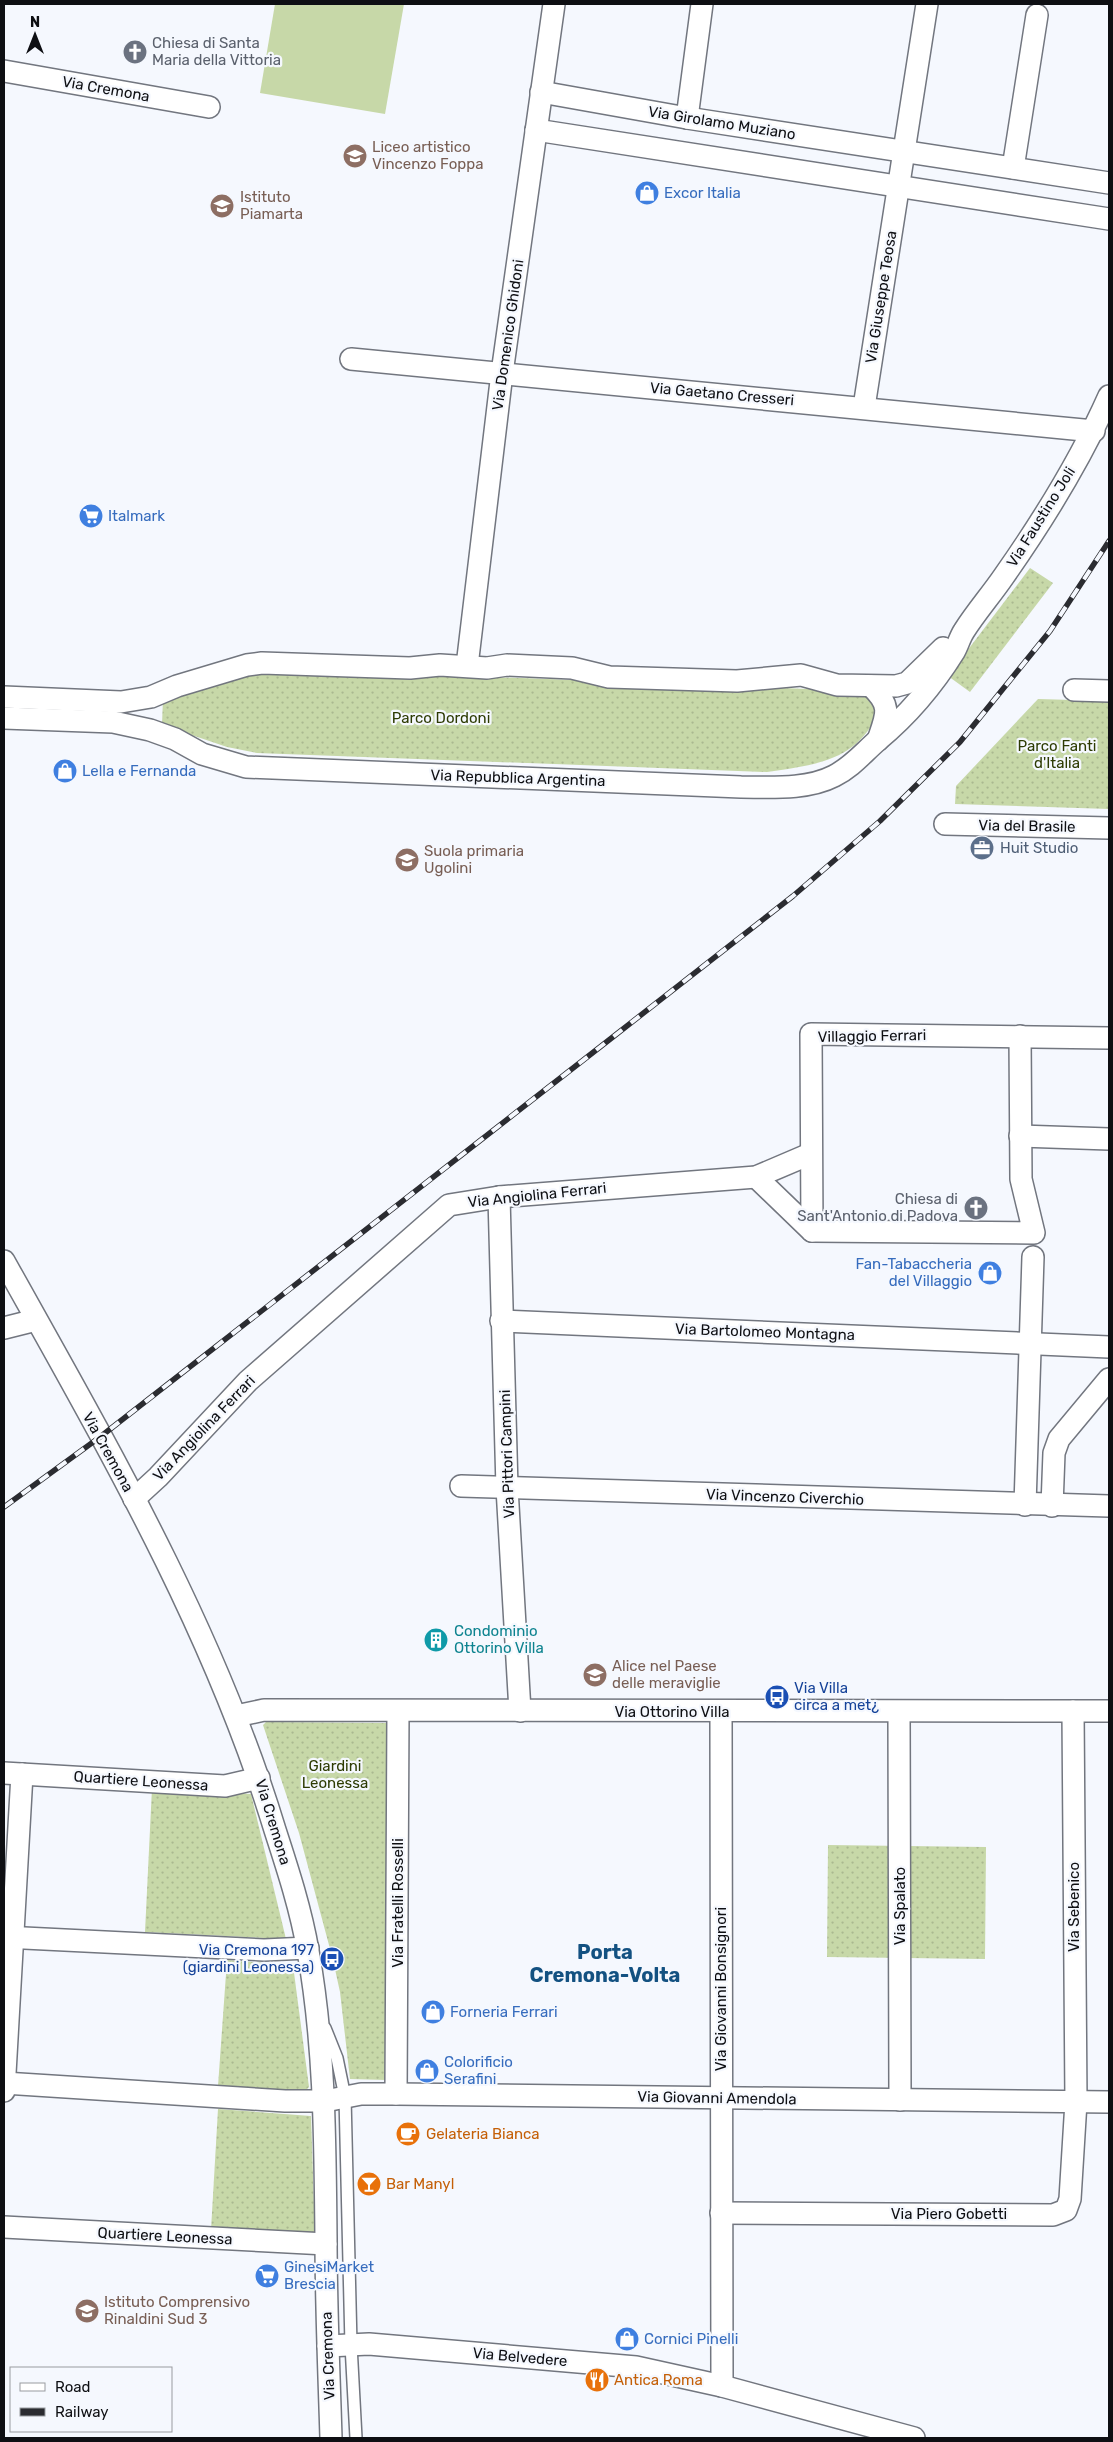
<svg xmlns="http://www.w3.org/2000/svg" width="1113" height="2442" font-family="Rubik,sans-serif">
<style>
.grass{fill:url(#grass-dots)}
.pitch{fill:#c7d8a8}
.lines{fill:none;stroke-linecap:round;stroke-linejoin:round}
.service-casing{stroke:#72767f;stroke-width:14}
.minor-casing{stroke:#72767f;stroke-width:24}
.service{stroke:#fff;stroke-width:11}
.minor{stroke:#fff;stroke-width:21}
.rail-casing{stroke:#2b2c31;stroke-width:5.5}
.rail{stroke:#f5f8fe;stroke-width:4;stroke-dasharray:11;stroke-linecap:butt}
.labels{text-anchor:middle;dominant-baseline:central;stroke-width:4.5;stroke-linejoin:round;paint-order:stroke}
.worship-label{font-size:15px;fill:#5b616d;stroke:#f5f8fe;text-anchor:start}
.street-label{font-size:15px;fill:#0e0f13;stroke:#f5f8fe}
.education-label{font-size:15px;fill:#785e54;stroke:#f5f8fe;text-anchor:start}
.shop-label{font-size:15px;fill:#366cbe;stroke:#f5f8fe;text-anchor:start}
.park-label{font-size:15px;fill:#2d3b03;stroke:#f5f8fe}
.service-label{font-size:15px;fill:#4e5e75;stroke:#f5f8fe;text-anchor:start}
.culture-label{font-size:15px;fill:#0d838f;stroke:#f5f8fe;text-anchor:start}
.transit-label{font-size:15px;fill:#164399;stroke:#f5f8fe;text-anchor:start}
.food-label{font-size:15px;fill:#c56008;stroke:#f5f8fe;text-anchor:start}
.district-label{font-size:20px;font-weight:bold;fill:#135181;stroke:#f5f8fe}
</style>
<defs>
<pattern id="grass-dots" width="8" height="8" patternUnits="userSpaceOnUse" patternTransform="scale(1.25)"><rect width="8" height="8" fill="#c7d8a8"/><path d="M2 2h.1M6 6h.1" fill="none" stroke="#aab890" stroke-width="1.8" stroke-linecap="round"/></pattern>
</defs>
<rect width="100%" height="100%" fill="#f5f8fe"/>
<g class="grass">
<path d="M1030,568L1053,583L970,692L948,676Z"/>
<path d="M248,672L440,675L861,691L879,710C859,761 815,765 767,772L257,753L227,747L162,725L163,698Z"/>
<path d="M1038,699L1109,701V809L955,804L956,786Z"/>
<path d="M266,1722L386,1723L387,2080L350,2079L340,1992L333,1960L299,1833L263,1725Z"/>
<path d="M152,1788L251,1794L286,1939L145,1932Z"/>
<path d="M828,1845L986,1847L985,1959L827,1957Z"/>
<path d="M227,1960L293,1965L309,2087L305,2091L218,2086Z"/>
<path d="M218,2109L311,2116L315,2235L211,2230Z"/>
</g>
<path class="pitch" d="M275,4H404L385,114L260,93Z"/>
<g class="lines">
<defs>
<path id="service" d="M325,2028L337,2058L345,2097L351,2345L356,2438"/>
<g id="minor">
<path d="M4,71L209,107"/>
<path d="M541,92L687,118L1109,183"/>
<path d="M687,118L702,4"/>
<path d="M536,130L1109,219"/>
<path d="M1013,168L1037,15"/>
<path d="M351,359L1094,431"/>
<path d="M864,407L927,4"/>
<path d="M467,666L502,373L554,4"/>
<path d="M871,686C892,706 887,714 878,740"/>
<path d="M1074,690L1109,691"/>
<path d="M4,697L121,702L151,697L177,686L247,665L262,663L410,668L440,665L487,668L507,665L572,668L609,677L737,681L801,675L837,685L896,686L907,683L943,648"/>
<path d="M4,718L113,722L150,730L175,739L202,754L246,767L741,787C770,787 807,790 834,776C852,767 863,753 878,740C907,716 934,684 954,652C958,645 960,637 964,631C976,612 991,595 1004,576C1044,519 1081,459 1109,396"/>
<path d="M945,824L1109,828"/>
<path d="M1020,1136L1109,1139"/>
<path d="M756,1177L812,1231L1034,1233L1021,1179L1020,1036"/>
<path d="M499,1197L507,1488L520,1711"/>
<path d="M812,1231L811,1034L1109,1038"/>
<path d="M4,1261C106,1444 214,1629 275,1830C288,1870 301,1910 308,1951C325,2046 325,2142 326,2238C326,2305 329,2372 331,2438"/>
<path d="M501,1321L1109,1347"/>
<path d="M4,1328L36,1320"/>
<path d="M461,1486L1109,1506"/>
<path d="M134,1499L158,1477L248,1381L449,1205L499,1197L756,1177L810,1154"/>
<path d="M1025,1505L1033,1257"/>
<path d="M1052,1506L1054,1453L1059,1439L1109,1379"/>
<path d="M721,1712L722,2386"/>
<path d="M899,1712L900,2100"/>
<path d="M236,1716L264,1710L1109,1711"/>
<path d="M4,1773L225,1786L259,1778"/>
<path d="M4,1937L264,1950L308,1948"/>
<path d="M4,2083L285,2101H325L361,2094H396L1109,2102"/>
<path d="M4,2091L22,1774"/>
<path d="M396,2094L398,1711"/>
<path d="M721,2213L1053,2215L1066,2210L1070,2199L1076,2102L1073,1711"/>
<path d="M4,2227L326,2244"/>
<path d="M328,2346L369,2344L636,2367L722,2386L914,2438"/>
</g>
</defs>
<use href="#service" class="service-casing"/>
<use href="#minor" class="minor-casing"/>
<use href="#service" class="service"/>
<use href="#minor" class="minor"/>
<defs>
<path id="rail" d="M4,1507L100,1437L609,1040L793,896L880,821L960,742L1050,631L1109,541"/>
</defs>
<use href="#rail" class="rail-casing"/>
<use href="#rail" class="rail"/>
</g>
<defs>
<symbol id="church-disc" viewBox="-11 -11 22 22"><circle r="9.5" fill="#6b7280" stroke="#f5f8fe"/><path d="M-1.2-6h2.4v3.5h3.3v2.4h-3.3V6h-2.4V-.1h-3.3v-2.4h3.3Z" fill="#fff"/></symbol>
<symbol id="school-disc" viewBox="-11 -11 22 22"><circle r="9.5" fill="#8d6e63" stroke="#f5f8fe"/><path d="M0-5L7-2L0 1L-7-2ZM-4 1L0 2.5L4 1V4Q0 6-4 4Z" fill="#fff"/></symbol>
<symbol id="shop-disc" viewBox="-11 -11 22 22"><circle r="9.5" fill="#3f7fe0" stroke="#f5f8fe"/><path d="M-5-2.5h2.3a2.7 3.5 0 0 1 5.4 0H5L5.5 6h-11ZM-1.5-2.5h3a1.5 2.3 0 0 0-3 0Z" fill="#fff"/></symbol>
<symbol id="supermarket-disc" viewBox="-11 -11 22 22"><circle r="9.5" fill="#3f7fe0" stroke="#f5f8fe"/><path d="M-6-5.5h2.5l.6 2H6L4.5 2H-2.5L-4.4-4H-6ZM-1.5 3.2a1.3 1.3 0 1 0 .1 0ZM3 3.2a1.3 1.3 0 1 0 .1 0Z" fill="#fff"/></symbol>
<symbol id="office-disc" viewBox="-11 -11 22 22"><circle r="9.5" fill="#5c6f8a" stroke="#f5f8fe"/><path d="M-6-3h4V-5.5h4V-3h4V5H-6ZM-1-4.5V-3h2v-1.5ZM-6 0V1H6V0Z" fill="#fff"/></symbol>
<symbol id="building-disc" viewBox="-11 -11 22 22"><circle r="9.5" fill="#0f9aa8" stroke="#f5f8fe"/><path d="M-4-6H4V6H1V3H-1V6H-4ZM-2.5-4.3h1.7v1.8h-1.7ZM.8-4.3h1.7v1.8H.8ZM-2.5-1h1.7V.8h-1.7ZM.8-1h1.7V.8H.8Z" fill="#fff"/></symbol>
<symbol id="bus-disc" viewBox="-11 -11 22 22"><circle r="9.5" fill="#1a4fb4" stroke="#f5f8fe"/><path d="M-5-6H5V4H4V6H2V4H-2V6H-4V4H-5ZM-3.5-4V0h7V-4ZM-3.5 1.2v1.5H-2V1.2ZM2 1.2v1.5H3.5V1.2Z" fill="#fff"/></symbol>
<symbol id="cafe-disc" viewBox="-11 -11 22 22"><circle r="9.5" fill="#e8710a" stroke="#f5f8fe"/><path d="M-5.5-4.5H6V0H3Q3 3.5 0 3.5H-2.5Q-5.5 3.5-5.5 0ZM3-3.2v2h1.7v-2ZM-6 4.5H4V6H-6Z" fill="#fff"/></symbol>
<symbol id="bar-disc" viewBox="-11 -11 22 22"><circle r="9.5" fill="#e8710a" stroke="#f5f8fe"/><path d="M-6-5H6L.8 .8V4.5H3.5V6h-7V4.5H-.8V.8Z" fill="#fff"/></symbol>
<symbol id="restaurant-disc" viewBox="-11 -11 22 22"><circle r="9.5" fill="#e8710a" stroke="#f5f8fe"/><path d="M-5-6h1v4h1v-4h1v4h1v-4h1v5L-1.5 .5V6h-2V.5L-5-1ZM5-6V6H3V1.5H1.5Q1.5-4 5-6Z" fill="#fff"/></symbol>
</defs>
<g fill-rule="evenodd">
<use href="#church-disc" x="121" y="38" width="28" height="28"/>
<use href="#school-disc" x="341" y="142" width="28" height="28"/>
<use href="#shop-disc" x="633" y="179" width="28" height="28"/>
<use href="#school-disc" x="208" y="192" width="28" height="28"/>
<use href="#supermarket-disc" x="77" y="502" width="28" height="28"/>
<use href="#shop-disc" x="51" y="757" width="28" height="28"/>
<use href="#office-disc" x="968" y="834" width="28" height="28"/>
<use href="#school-disc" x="393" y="846" width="28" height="28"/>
<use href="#church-disc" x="962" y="1194" width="28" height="28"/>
<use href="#shop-disc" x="976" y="1259" width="28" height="28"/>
<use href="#building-disc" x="422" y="1626" width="28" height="28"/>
<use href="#school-disc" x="581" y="1661" width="28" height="28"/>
<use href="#bus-disc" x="763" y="1683" width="28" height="28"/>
<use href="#bus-disc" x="318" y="1945" width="28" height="28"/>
<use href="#shop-disc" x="419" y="1998" width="28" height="28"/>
<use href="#shop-disc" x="413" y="2057" width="28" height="28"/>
<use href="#cafe-disc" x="394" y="2120" width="28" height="28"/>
<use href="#bar-disc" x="355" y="2170" width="28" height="28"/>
<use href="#supermarket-disc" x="253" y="2262" width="28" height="28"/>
<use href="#school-disc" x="73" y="2297" width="28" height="28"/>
<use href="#shop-disc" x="613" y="2325" width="28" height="28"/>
<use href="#restaurant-disc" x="583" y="2366" width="28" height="28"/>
</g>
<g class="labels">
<g class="worship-label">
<text x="152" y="43">Chiesa di Santa<tspan x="152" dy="17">Maria della Vittoria</tspan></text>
<text x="958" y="1199" text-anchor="end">Chiesa di<tspan x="958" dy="17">Sant'Antonio di Padova</tspan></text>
</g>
<g class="street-label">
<text transform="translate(106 89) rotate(10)">Via Cremona</text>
<text transform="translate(722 123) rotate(9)">Via Girolamo Muziano</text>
<text transform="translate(881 297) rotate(-81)">Via Giuseppe Teosa</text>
<text transform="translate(508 335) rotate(-82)">Via Domenico Ghidoni</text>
<text transform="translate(722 394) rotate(5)">Via Gaetano Cresseri</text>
<text transform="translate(1041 517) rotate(-58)">Via Faustino Joli</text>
<text transform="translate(518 778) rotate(2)">Via Repubblica Argentina</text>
<text transform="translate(1027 826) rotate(1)">Via del Brasile</text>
<text transform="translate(872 1036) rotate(-1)">Villaggio Ferrari</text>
<text transform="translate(537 1195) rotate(-6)">Via Angiolina Ferrari</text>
<text transform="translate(765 1332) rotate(2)">Via Bartolomeo Montagna</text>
<text transform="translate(204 1428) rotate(-46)">Via Angiolina Ferrari</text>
<text transform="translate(108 1452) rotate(61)">Via Cremona</text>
<text transform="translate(507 1454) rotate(-92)">Via Pittori Campini</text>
<text transform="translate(785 1497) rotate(2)">Via Vincenzo Civerchio</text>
<text x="672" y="1712">Via Ottorino Villa</text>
<text transform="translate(141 1781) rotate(4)">Quartiere Leonessa</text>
<text transform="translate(273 1822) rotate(73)">Via Cremona</text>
<text transform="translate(398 1903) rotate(-90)">Via Fratelli Rosselli</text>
<text transform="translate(900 1906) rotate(-90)">Via Spalato</text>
<text transform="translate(1074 1907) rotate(-90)">Via Sebenico</text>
<text transform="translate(721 1989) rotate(-90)">Via Giovanni Bonsignori</text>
<text transform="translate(717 2098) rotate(1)">Via Giovanni Amendola</text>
<text x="949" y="2214">Via Piero Gobetti</text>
<text transform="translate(165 2236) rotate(3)">Quartiere Leonessa</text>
<text transform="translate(328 2356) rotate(-92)">Via Cremona</text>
<text transform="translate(520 2357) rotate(5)">Via Belvedere</text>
</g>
<g class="education-label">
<text x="372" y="147">Liceo artistico<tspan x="372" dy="17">Vincenzo Foppa</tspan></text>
<text x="240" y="197">Istituto<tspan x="240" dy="17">Piamarta</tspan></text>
<text x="424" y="851">Suola primaria<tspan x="424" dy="17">Ugolini</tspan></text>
<text x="612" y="1666">Alice nel Paese<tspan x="612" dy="17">delle meraviglie</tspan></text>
<text x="104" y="2302">Istituto Comprensivo<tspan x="104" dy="17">Rinaldini Sud 3</tspan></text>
</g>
<g class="shop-label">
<text x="664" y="193">Excor Italia</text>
<text x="108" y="516">Italmark</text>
<text x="82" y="771">Lella e Fernanda</text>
<text x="972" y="1264" text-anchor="end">Fan-Tabaccheria<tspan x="972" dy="17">del Villaggio</tspan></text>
<text x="450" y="2012">Forneria Ferrari</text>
<text x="444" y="2062">Colorificio<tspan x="444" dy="17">Serafini</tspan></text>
<text x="284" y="2267">GinesiMarket<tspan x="284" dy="17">Brescia</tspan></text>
<text x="644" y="2339">Cornici Pinelli</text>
</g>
<g class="park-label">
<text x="441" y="718">Parco Dordoni</text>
<text x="1057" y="746">Parco Fanti<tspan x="1057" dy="17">d'Italia</tspan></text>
<text x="335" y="1766">Giardini<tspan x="335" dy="17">Leonessa</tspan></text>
</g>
<g class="service-label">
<text x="1000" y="848">Huit Studio</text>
</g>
<g class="culture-label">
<text x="454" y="1631">Condominio<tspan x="454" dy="17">Ottorino Villa</tspan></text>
</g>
<g class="transit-label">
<text x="794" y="1688">Via Villa<tspan x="794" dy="17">circa a met¿</tspan></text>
<text x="314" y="1950" text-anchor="end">Via Cremona 197<tspan x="314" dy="17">(giardini Leonessa)</tspan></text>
</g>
<g class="food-label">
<text x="426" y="2134">Gelateria Bianca</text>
<text x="386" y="2184">Bar Manyl</text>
<text x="614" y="2380">Antica Roma</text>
</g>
<g class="district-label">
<text x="605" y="1952">Porta<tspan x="605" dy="23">Cremona-Volta</tspan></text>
</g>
</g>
<rect width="1113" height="2442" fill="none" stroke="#0e0f13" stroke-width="10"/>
<rect x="10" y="2367" width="162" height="65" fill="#f5f8fe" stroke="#999ba0"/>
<rect x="20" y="2383" width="25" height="8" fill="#ffffff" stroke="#999ba0"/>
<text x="55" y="2392" font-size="15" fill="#0e0f13">Road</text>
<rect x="20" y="2408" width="25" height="8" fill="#2b2c31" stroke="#999ba0"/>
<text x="55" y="2417" font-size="15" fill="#0e0f13">Railway</text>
<g transform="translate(35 35)" stroke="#f5f8fe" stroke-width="4" paint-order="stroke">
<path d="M0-4L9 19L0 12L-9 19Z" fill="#0e0f13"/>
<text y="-8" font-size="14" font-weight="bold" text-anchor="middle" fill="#0e0f13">N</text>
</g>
</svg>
